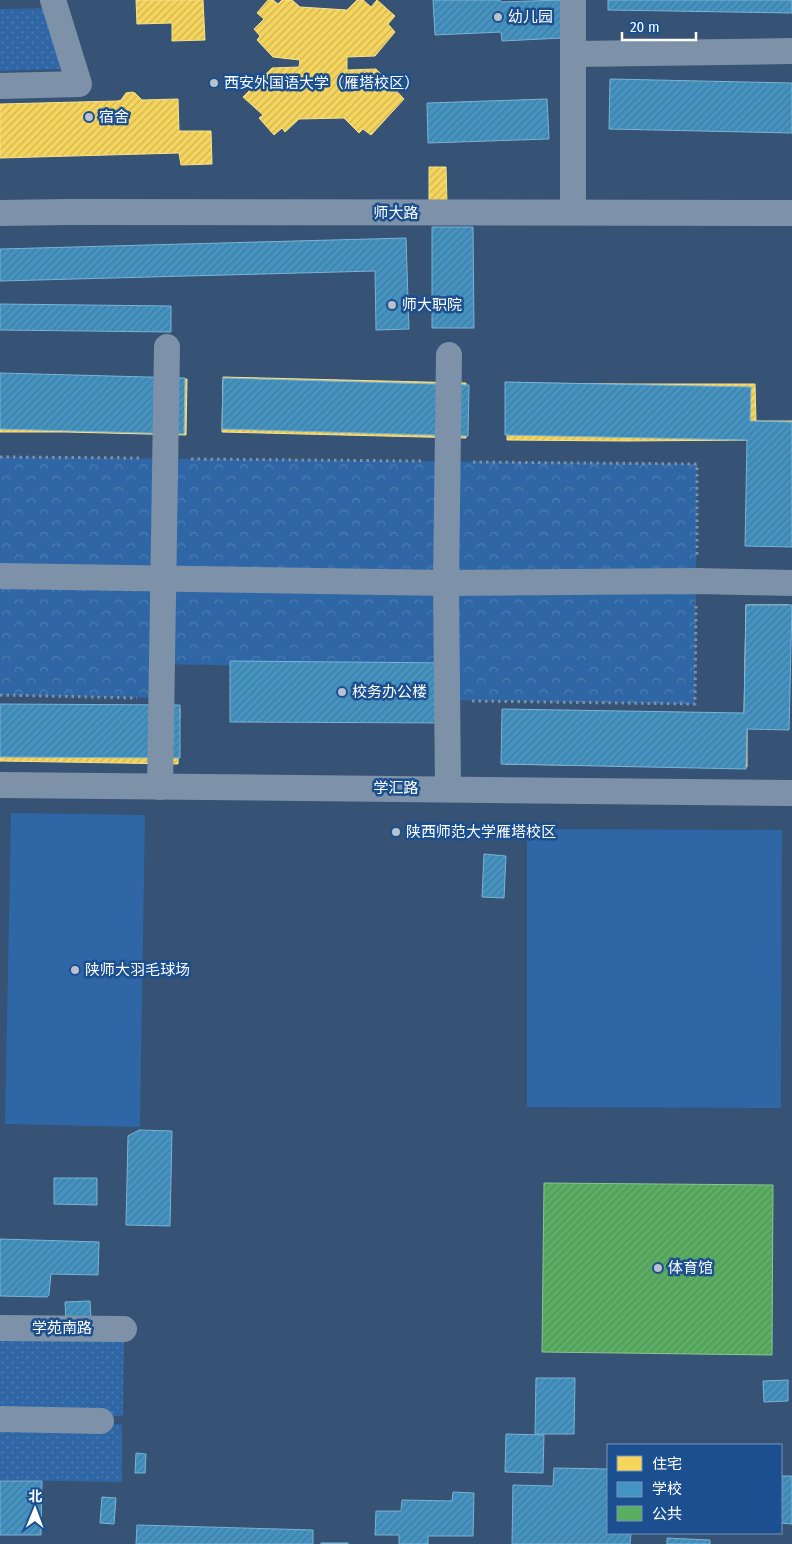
<svg xmlns="http://www.w3.org/2000/svg" width="792" height="1544" font-family="'Fira Sans Condensed','Noto Sans SC',sans-serif">
<style>
.grass{fill:url(#grass-dots)}
.park{fill:url(#park-crowns)}
.garden{fill:#2f66a5}
.homes{fill:url(#homes-hatch);stroke:#f9e28d}
.schools{fill:url(#schools-hatch);stroke:#7bb3d5}
.public{fill:url(#public-hatch);stroke:#8cc690}
.lines{fill:none;stroke-linecap:round;stroke-linejoin:round}
.path{stroke:#7d92a8;stroke-width:3;stroke-dasharray:2.5 4;stroke-linecap:butt}
.minor{stroke:#7d92a8;stroke-width:26}
.poi-dot{fill:#b9c2ce;stroke:#1b4f8f;stroke-width:2}
.labels{text-anchor:middle;dominant-baseline:central;stroke-width:5;stroke-linejoin:round;paint-order:stroke}
.poi-label{font-size:15px;fill:#fff;stroke:#1b4f8f;text-anchor:start}
.street-label{font-size:15px;fill:#fff;stroke:#1b4f8f}
</style>
<defs>
<pattern id="grass-dots" width="8" height="8" patternUnits="userSpaceOnUse" patternTransform="scale(1.25)"><rect width="8" height="8" fill="#2f66a5"/><path d="M2 2h.1M6 6h.1" fill="none" stroke="#4e7db2" stroke-width="1.8" stroke-linecap="round"/></pattern>
<pattern id="park-crowns" width="20" height="18" patternUnits="userSpaceOnUse" patternTransform="scale(1.25)"><rect width="20" height="18" fill="#2f66a5"/><path d="M2 6a3 3 0 1 1 6 0M12 15a3 3 0 1 1 6 0" fill="none" stroke="#4e7db2"/></pattern>
<pattern id="homes-hatch" width="6" height="6" patternUnits="userSpaceOnUse" patternTransform="scale(1.25)"><rect width="6" height="6" fill="#f6d55c"/><path d="M-1 1l2-2M0 6l6-6M5 7l2-2" fill="none" stroke="#ccb358"/></pattern>
<pattern id="schools-hatch" width="6" height="6" patternUnits="userSpaceOnUse" patternTransform="scale(1.25)"><rect width="6" height="6" fill="#4393c3"/><path d="M-1 1l2-2M0 6l6-6M5 7l2-2" fill="none" stroke="#467a99"/></pattern>
<pattern id="public-hatch" width="6" height="6" patternUnits="userSpaceOnUse" patternTransform="scale(1.25)"><rect width="6" height="6" fill="#5aae61"/><path d="M-1 1l2-2M0 6l6-6M5 7l2-2" fill="none" stroke="#56915b"/></pattern>
</defs>
<rect width="100%" height="100%" fill="#365274"/>
<g class="grass">
<path d="M62,8L64,69L0,71V9Z"/>
<path d="M0,1331H124L123,1416H0Z"/>
<path d="M0,1423L122,1424V1482L0,1480Z"/>
</g>
<path class="park" d="M0,457L697,464L695,704L446,700L447,670L163,664L162,698L0,695Z"/>
<g class="garden">
<path d="M11,813L145,815L140,1127L5,1124Z"/>
<path d="M527,829L782,830L781,1108L527,1107Z"/>
</g>
<g class="homes">
<path d="M136,0H203L205,40L172,41V23L137,24Z"/>
<path d="M268,0H273L278,4L282,0H292L300,7L347,10L357,0H363L371,7L377,0L395,16L388,24L395,32L375,56L347,57V70L376,69L404,99L371,135L363,129L359,133L344,118L299,119L285,132L282,128L274,135L259,118L263,115L243,97L272,68L299,67L300,60L273,57L257,40L260,36L254,29L264,19L257,13Z"/>
<path d="M132,92L135,93L142,100L178,99L179,131H211L212,164L181,165L179,153L0,158V104L118,101L121,100L126,93Z"/>
<path d="M429,167H446L447,203H429Z"/>
<path d="M0,375L67,376L66,432H0Z"/>
<path d="M67,376L187,379L186,435L66,432Z"/>
<path d="M223,377L343,380L342,435L222,432Z"/>
<path d="M343,380L466,383V438L342,435Z"/>
<path d="M508,383L627,384L626,441L507,440Z"/>
<path d="M627,384H755L756,421L749,440L626,441Z"/>
<path d="M756,421H792V545H750L749,440Z"/>
<path d="M746,605H789L786,728L747,727L744,715Z"/>
<path d="M0,705L62,706L61,762L0,761Z"/>
<path d="M62,706L180,709L178,764L61,762Z"/>
<path d="M506,711L629,714L628,766L505,764Z"/>
<path d="M629,714L744,715L747,727V767L628,766Z"/>
</g>
<g class="schools">
<path d="M433,0H500L501,2L561,0L562,38L502,41L501,32L435,35Z"/>
<path d="M608,0H792V13L608,10Z"/>
<path d="M610,79L792,83V133L609,129Z"/>
<path d="M547,99L549,139L428,143L427,103Z"/>
<path d="M432,227H473L474,328H432Z"/>
<path d="M406,238L409,329L376,330L375,271L0,281V249Z"/>
<path d="M0,304L171,306V332L0,330Z"/>
<path d="M0,373L185,378L184,434L0,429Z"/>
<path d="M223,378L469,385L468,436L222,429Z"/>
<path d="M505,382L751,387L750,421L792,422V547L745,546L747,440L505,435Z"/>
<path d="M746,605H792L789,730L747,729L746,769L501,764L502,709L744,713Z"/>
<path d="M230,661L454,663L453,723L230,722Z"/>
<path d="M0,704L180,705V758L0,757Z"/>
<path d="M484,854L506,856L504,898L482,897Z"/>
<path d="M139,1130L172,1131L170,1226L126,1225V1224L128,1136Z"/>
<path d="M54,1178H97V1205L54,1204Z"/>
<path d="M0,1239L99,1242L98,1275L51,1274L49,1295L47,1297L0,1296Z"/>
<path d="M90,1301L91,1319L66,1321L65,1302Z"/>
<path d="M536,1378H575L574,1434H535Z"/>
<path d="M788,1380V1401L764,1402L763,1381Z"/>
<path d="M506,1434L544,1435L543,1473L505,1472Z"/>
<path d="M136,1453L146,1454L145,1473H135Z"/>
<path d="M554,1468L608,1469V1533H631L630,1544H512L513,1485L553,1486Z"/>
<path d="M781,1476H792V1524L781,1523Z"/>
<path d="M0,1481H42L41,1535H0Z"/>
<path d="M453,1492L474,1493L473,1536H428V1544H399V1535H375L376,1511H401L402,1500L452,1501Z"/>
<path d="M102,1497L116,1498L114,1524L100,1523Z"/>
<path d="M137,1525L313,1530V1544H136Z"/>
<path d="M667,1538L710,1540V1544H667Z"/>
<rect x="321" y="1543" width="27" height="1"/>
</g>
<path class="public" d="M544,1183L773,1185L772,1355L542,1352Z"/>
<g class="lines">
<g class="path">
<path d="M0,457L139,458"/>
<path d="M191,459L422,461"/>
<path d="M473,462L697,464V556"/>
<path d="M0,695L137,698"/>
<path d="M472,701L695,704L696,605"/>
</g>
<g class="minor">
<path d="M573,0V212"/>
<path d="M574,54L792,51"/>
<path d="M0,86L79,84L53,0"/>
<path d="M0,213L68,212L792,213"/>
<path d="M0,576L446,583L697,581L792,583"/>
<path d="M0,785L792,793"/>
<path d="M160,787L167,347"/>
<path d="M448,789L446,583L449,355"/>
<path d="M0,1328L124,1329"/>
<path d="M0,1419L101,1421"/>
</g>
</g>
<g class="poi-dot">
<circle cx="498" cy="17" r="5"/>
<circle cx="214" cy="83" r="5"/>
<circle cx="89" cy="117" r="5"/>
<circle cx="392" cy="305" r="5"/>
<circle cx="342" cy="692" r="5"/>
<circle cx="396" cy="832" r="5"/>
<circle cx="75" cy="970" r="5"/>
<circle cx="658" cy="1268" r="5"/>
</g>
<g class="labels">
<g class="poi-label">
<text x="508" y="17">幼儿园</text>
<text x="224" y="83">西安外国语大学（雁塔校区）</text>
<text x="99" y="117">宿舍</text>
<text x="402" y="305">师大职院</text>
<text x="352" y="692">校务办公楼</text>
<text x="406" y="832">陕西师范大学雁塔校区</text>
<text x="85" y="970">陕师大羽毛球场</text>
<text x="668" y="1268">体育馆</text>
</g>
<g class="street-label">
<text x="396" y="213">师大路</text>
<text x="396" y="788">学汇路</text>
<text x="62" y="1328">学苑南路</text>
</g>
</g>
<rect x="607" y="1444" width="175" height="90" fill="#1b4f8f" stroke="#7695bc"/>
<rect x="617" y="1456" width="25" height="15" fill="#f6d55c" stroke="#7695bc"/>
<text x="652" y="1469" font-size="15" fill="#ffffff">住宅</text>
<rect x="617" y="1482" width="25" height="15" fill="#4393c3" stroke="#7695bc"/>
<text x="652" y="1494" font-size="15" fill="#ffffff">学校</text>
<rect x="617" y="1506" width="25" height="15" fill="#5aae61" stroke="#7695bc"/>
<text x="652" y="1519" font-size="15" fill="#ffffff">公共</text>
<g transform="translate(35 1509) rotate(1)" stroke="#1b4f8f" stroke-width="4" paint-order="stroke">
<path d="M0-4L9 19L0 12L-9 19Z" fill="#ffffff"/>
<text y="-8" font-size="14" font-weight="bold" text-anchor="middle" fill="#ffffff">北</text>
</g>
<path d="M622 32v8h74v-8" fill="none" stroke="#ffffff" stroke-width="2.5"/>
<text x="630" y="32" font-size="15" fill="#ffffff" stroke="#1b4f8f" stroke-width="4" paint-order="stroke">20 m</text>
</svg>
